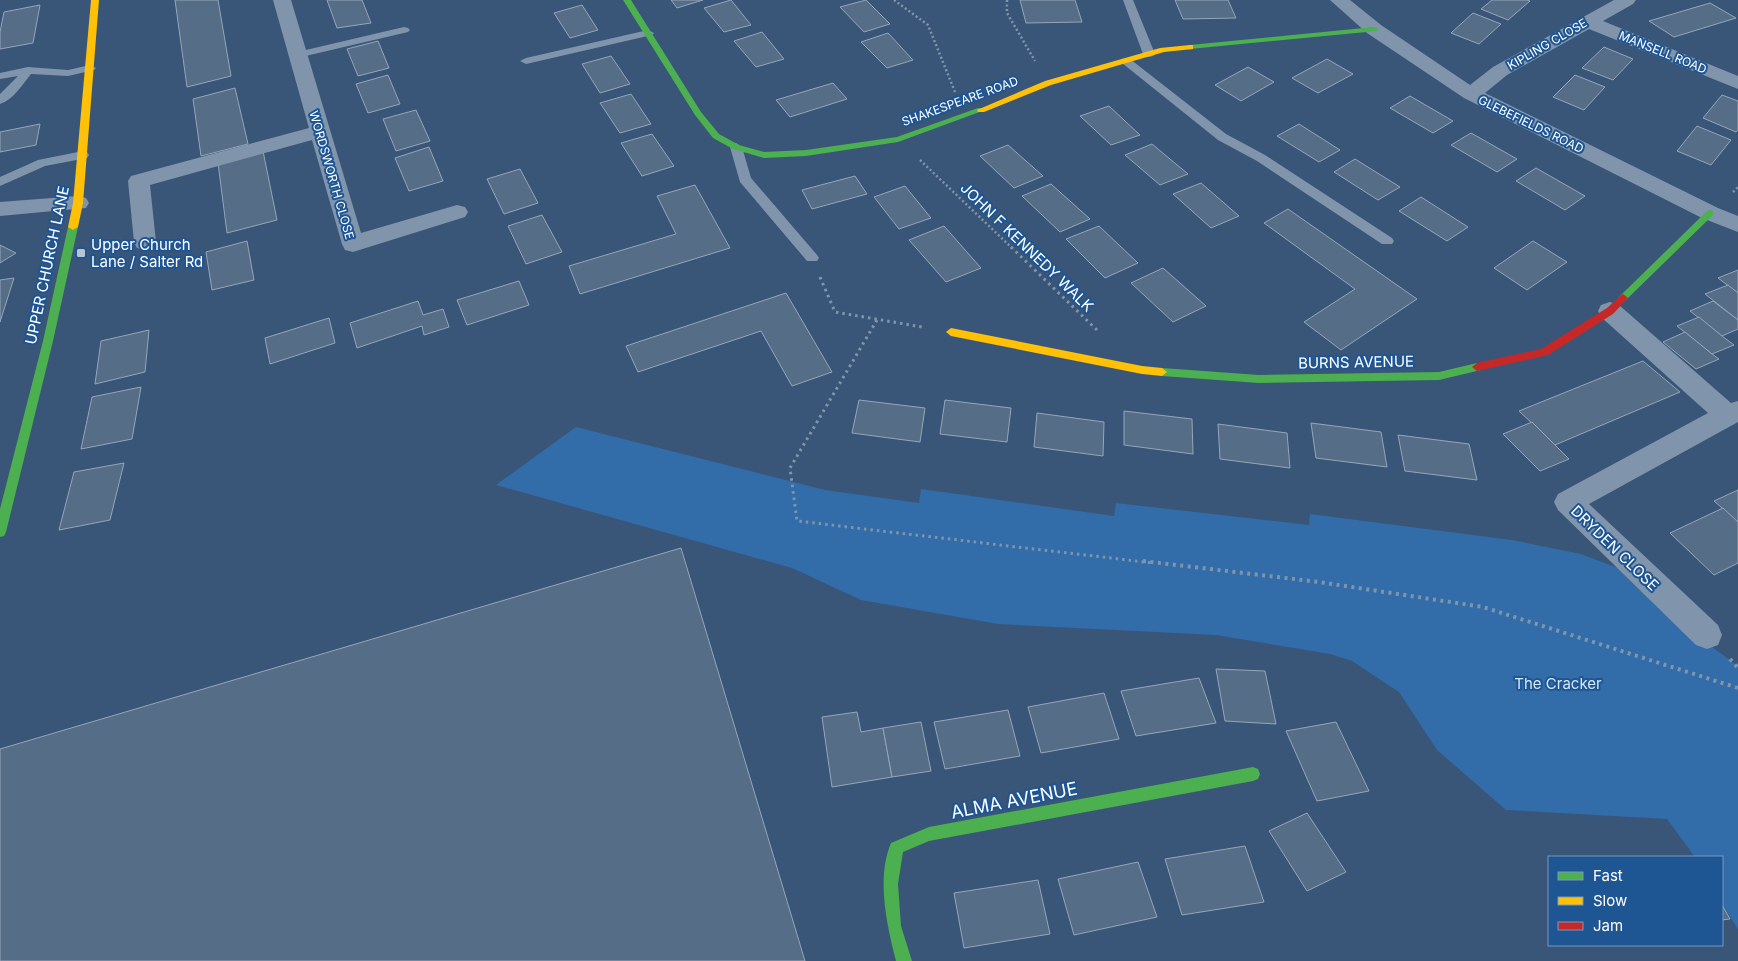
<svg xmlns="http://www.w3.org/2000/svg" width="1738" height="961" font-family="Inter,sans-serif">
<style>
.green{fill:#326ca9}
.building{fill:#556d87;stroke:#95a6b9}
.lines{fill:none;stroke-linecap:round;stroke-linejoin:round}
.path-far2{stroke:#8095ab;stroke-width:2.5;stroke-dasharray:2 2.5;stroke-linecap:butt}
.path-far1{stroke:#8095ab;stroke-width:3;stroke-dasharray:2.5 4;stroke-linecap:butt}
.path{stroke:#8095ab;stroke-width:4;stroke-dasharray:3 4.5;stroke-linecap:butt}
.lane{fill:#8095ab;fill-rule:evenodd}
.street{fill:#8095ab;fill-rule:evenodd}
.fast{fill:#4caf50;fill-rule:evenodd}
.slow{fill:#ffc107;fill-rule:evenodd}
.jam{fill:#c62828;fill-rule:evenodd}
.poi-dot{fill:#bac4d0;stroke:#1e5593;stroke-width:2}
.labels{text-anchor:middle;dominant-baseline:central;stroke-width:4;stroke-linejoin:round;paint-order:stroke}
.far-street-label{font-size:12px;fill:#fff;stroke:#1e5593}
.poi-label{font-size:15px;fill:#fff;stroke:#1e5593;text-anchor:start}
.street-label{font-size:15px;fill:#fff;stroke:#1e5593}
.park-label{font-size:15px;fill:#d5e7fa;stroke:#1e5593}
.near-street-label{font-size:18px;fill:#fff;stroke:#1e5593}
</style>
<rect width="100%" height="100%" fill="#395678"/>
<path class="green" d="M576,427L825,490L919,503L921,489L1114,516L1116,503L1309,525L1310,514L1512,540L1581,554L1618,568L1697,636L1738,666V929L1722,905V857H1695L1667,819L1506,810L1437,750L1399,692L1352,661L1330,654L1216,635L998,624L861,600L792,568L496,485Z"/>
<g class="building">
<path d="M175,0H218L231,76L187,87Z"/>
<path d="M327,0H362L371,23L337,28Z"/>
<path d="M671,0H703L677,8Z"/>
<path d="M731,0L751,25L724,32L704,8Z"/>
<path d="M866,0L890,24L864,32L840,7Z"/>
<path d="M1020,0H1075L1082,22L1026,23Z"/>
<path d="M1175,0H1228L1236,18L1183,19Z"/>
<path d="M1492,0H1527L1530,1L1508,20L1481,9Z"/>
<path d="M1710,3L1736,18L1674,37L1649,21Z"/>
<path d="M40,5L33,43L0,49V32L4,12Z"/>
<path d="M582,5L598,30L570,38L554,13Z"/>
<path d="M1473,13L1501,24L1479,44L1451,33Z"/>
<path d="M762,32L784,59L756,67L734,41Z"/>
<path d="M888,33L913,60L887,68L861,42Z"/>
<path d="M378,41L389,68L358,76L347,49Z"/>
<path d="M1604,47L1633,59L1613,80L1582,68Z"/>
<path d="M611,56L630,84L600,93L582,64Z"/>
<path d="M1327,59L1353,74L1318,93L1292,78Z"/>
<path d="M1248,67L1274,82L1241,101L1215,85Z"/>
<path d="M388,75L400,104L368,113L356,84Z"/>
<path d="M1575,75L1605,87L1584,110L1553,97Z"/>
<path d="M833,83L847,99L790,117L776,100Z"/>
<path d="M235,88L248,144L201,156L193,99Z"/>
<path d="M631,94L651,124L620,133L600,103Z"/>
<path d="M1722,95L1738,101V130L1736,132L1703,118Z"/>
<path d="M1410,96L1453,121L1433,133L1390,108Z"/>
<path d="M1109,106L1140,135L1111,145L1080,116Z"/>
<path d="M416,110L430,141L396,151L383,119Z"/>
<path d="M40,124L36,145L0,152V132Z"/>
<path d="M1299,124L1340,150L1319,162L1277,136Z"/>
<path d="M1697,126L1731,140L1711,165L1677,151Z"/>
<path d="M1471,133L1517,159L1497,172L1451,145Z"/>
<path d="M652,134L674,166L642,176L621,143Z"/>
<path d="M1152,144L1188,174L1160,185L1125,155Z"/>
<path d="M1008,145L1043,176L1014,188L980,156Z"/>
<path d="M429,147L443,181L409,191L395,158Z"/>
<path d="M263,151L277,220L227,233L218,163Z"/>
<path d="M1355,159L1400,187L1378,200L1334,172Z"/>
<path d="M1536,168L1585,196L1565,210L1516,181Z"/>
<path d="M520,169L538,203L504,214L487,179Z"/>
<path d="M855,176L867,194L812,209L802,190Z"/>
<path d="M1201,183L1239,216L1211,228L1173,194Z"/>
<path d="M1051,184L1090,219L1060,232L1022,196Z"/>
<path d="M695,185L730,248L580,294L569,266L676,234L657,196Z"/>
<path d="M905,186L931,218L899,229L874,197Z"/>
<path d="M1421,197L1468,227L1447,241L1399,211Z"/>
<path d="M1288,209L1417,299L1341,350L1304,322L1355,289L1264,223Z"/>
<path d="M542,215L562,252L526,264L508,226Z"/>
<path d="M944,226L981,268L946,282L909,240Z"/>
<path d="M1099,226L1138,263L1105,278L1066,239Z"/>
<path d="M247,241L254,280L212,290L206,252Z"/>
<path d="M1533,241L1567,262L1527,290L1494,268Z"/>
<path d="M0,245L16,253L0,263Z"/>
<path d="M1163,268L1206,306L1173,322L1131,283Z"/>
<path d="M1738,270V293L1718,278Z"/>
<path d="M14,278L0,322V280Z"/>
<path d="M519,281L529,305L467,325L457,300Z"/>
<path d="M1728,285L1738,293V320L1705,294Z"/>
<path d="M786,293L832,372L792,386L761,331L638,372L626,346Z"/>
<path d="M418,301L423,315L443,309L449,327L424,335L422,326L357,348L350,323Z"/>
<path d="M1713,301L1738,320V329L1722,336L1690,311Z"/>
<path d="M1699,317L1722,336L1734,345L1712,354L1677,326Z"/>
<path d="M329,318L335,343L270,364L265,338Z"/>
<path d="M149,330L145,372L95,384L101,341Z"/>
<path d="M1685,332L1712,354L1719,359L1696,369L1663,342Z"/>
<path d="M1643,361L1680,392L1555,445L1519,411Z"/>
<path d="M141,387L132,439L81,449L92,397Z"/>
<path d="M859,400L925,408L920,442L852,433Z"/>
<path d="M945,400L1011,408L1007,442L940,434Z"/>
<path d="M1124,411L1192,419L1193,454L1124,445Z"/>
<path d="M1037,413L1104,422L1103,456L1034,447Z"/>
<path d="M1532,422L1569,459L1540,471L1503,434Z"/>
<path d="M1311,423L1381,432L1387,467L1316,458Z"/>
<path d="M1218,424L1287,433L1290,468L1220,459Z"/>
<path d="M1398,435L1469,444L1477,480L1405,471Z"/>
<path d="M124,463L110,520L59,530L74,472Z"/>
<path d="M1738,490V522L1714,501Z"/>
<path d="M1723,508L1738,522V563L1714,575L1670,533Z"/>
<path d="M681,548L805,961H0V749Z"/>
<path d="M1216,669L1265,671L1276,724L1225,721Z"/>
<path d="M1199,678L1216,723L1136,736L1121,691Z"/>
<path d="M1104,693L1119,739L1041,753L1028,707Z"/>
<path d="M1008,710L1020,756L945,769L934,722Z"/>
<path d="M857,712L861,732L883,728L892,777L832,787L822,717Z"/>
<path d="M921,722L931,771L892,777L883,728Z"/>
<path d="M1336,722L1369,791L1317,801L1286,731Z"/>
<path d="M1307,813L1346,872L1307,891L1269,831Z"/>
<path d="M1245,846L1264,902L1182,915L1165,859Z"/>
<path d="M1138,862L1157,917L1074,935L1058,879Z"/>
<path d="M1038,880L1050,934L964,948L954,893Z"/>
<path d="M1722,905L1730,919L1722,920Z"/>
</g>
<g class="lines">
<g class="path-far2">
<path d="M894,0L928,25L955,92"/>
<path d="M1007,0V13L1035,61"/>
<path d="M920,160L1012,248"/>
<path d="M1733,192L1738,187"/>
</g>
<g class="path-far1">
<path d="M1011,247L1097,330"/>
<path d="M820,277L835,312L922,327"/>
<path d="M877,320L790,468L797,521L1153,563"/>
</g>
<g class="path">
<path d="M1143,561L1319,582L1483,607L1738,688"/>
<path d="M1730,659L1738,668"/>
</g>
<g class="lane">
<path d="M1123,0H1133L1155,54L1153,56L1149,57L1143,54Z"/>
<path d="M404,27L408,28L410,30L408,32L297,58L291,55L293,53Z"/>
<path d="M648,30L654,33L652,35L526,64L520,61L526,58Z"/>
<path d="M1126,58L1130,59L1226,134L1265,155L1392,238L1394,241L1392,244H1382L1257,161L1218,140L1122,63L1120,61L1122,59Z"/>
<path d="M90,65L96,68L94,70L68,76L31,74C23,84 13,100 0,104V94L18,76L0,79V73L28,67L68,70Z"/>
<path d="M736,143L742,147L751,178L817,255L819,258L817,261H807L740,182L730,147Z"/>
<path d="M83,151L87,152L89,155L87,158L45,166L0,186V177L38,160Z"/>
</g>
<g class="street">
<path d="M273,0H291L361,233L457,205L465,207L468,212L465,217L353,252L345,250L342,244L312,140L150,185L156,242L153,248L145,250L137,248L134,242L128,181L131,176L309,128Z"/>
<path d="M1330,0H1350L1381,25L1470,85L1493,67L1614,0H1636L1633,4L1603,21L1738,76V89L1589,29L1507,75L1485,93L1718,208L1738,216V232L1702,218L1464,98L1367,33Z"/>
<path d="M78,196L86,198L89,203L86,208L0,216V202Z"/>
<path d="M1610,302L1619,305L1731,403L1738,401V422L1589,504L1718,625L1722,635L1718,645L1707,649L1696,645L1558,510L1554,502L1558,494L1708,413L1601,317L1598,311L1601,305Z"/>
</g>
<g class="fast">
<path d="M623,0H631L701,112L719,134L739,145L764,152L806,150L897,137L978,108H984L985,110L898,142L806,156L764,158L733,149L713,138L695,115Z"/>
<path d="M1374,27L1378,29L1377,31L1190,49L1186,47L1190,45Z"/>
<path d="M1710,210L1713,211V215L1626,300H1620L1618,298L1620,296L1707,211Z"/>
<path d="M73,224L78,227L53,341L6,532L4,536L0,537V509L43,341L68,227Z"/>
<path d="M1477,363L1482,367L1481,370L1439,380L1259,383L1162,376L1157,372L1162,368L1259,375L1439,372Z"/>
<path d="M1253,767L1258,769L1260,774L1258,779L1253,781L929,841L903,852L898,884L901,926L912,961H896C887,926 876,878 891,843L929,827Z"/>
</g>
<g class="slow">
<path d="M91,0H99L83,203L78,227L73,230L68,227L73,203Z"/>
<path d="M1190,45H1193V49L1164,52L1051,85L984,112H978L977,110L1045,81L1160,48Z"/>
<path d="M951,328L1142,366L1162,368L1167,372L1162,376L1142,374L951,336L946,332Z"/>
</g>
<path class="jam" d="M1623,294L1628,298L1613,314L1548,355L1477,371L1472,367L1477,363L1541,349L1607,308L1620,296Z"/>
</g>
<rect class="poi-dot" x="76" y="248" width="10" height="10" rx="2.5"/>
<g class="labels">
<g class="far-street-label">
<text transform="translate(1547 44) rotate(-30)">KIPLING CLOSE</text>
<text transform="translate(1663 52) rotate(22)">MANSELL ROAD</text>
<text transform="translate(960 101) rotate(-20)">SHAKESPEARE ROAD</text>
<text transform="translate(1531 124) rotate(26)">GLEBEFIELDS ROAD</text>
<text transform="translate(332 175) rotate(74)">WORDSWORTH CLOSE</text>
</g>
<g class="poi-label">
<text x="91" y="244">Upper Church<tspan x="91" dy="17">Lane / Salter Rd</tspan></text>
</g>
<g class="street-label">
<text transform="translate(1027 247) rotate(44)">JOHN F KENNEDY WALK</text>
<text transform="translate(47 265) rotate(-78)">UPPER CHURCH LANE</text>
<text transform="translate(1356 362) rotate(-1)">BURNS AVENUE</text>
<text transform="translate(1615 548) rotate(44)">DRYDEN CLOSE</text>
</g>
<g class="park-label">
<text x="1558" y="683">The Cracker</text>
</g>
<g class="near-street-label">
<text transform="translate(1014 800) rotate(-11)">ALMA AVENUE</text>
</g>
</g>
<rect x="1548" y="856" width="175" height="90" fill="#1e5593" stroke="#7899be"/>
<rect x="1558" y="872" width="25" height="8" fill="#4caf50" stroke="#7899be"/>
<text x="1593" y="881" font-size="15" fill="#ffffff">Fast</text>
<rect x="1558" y="897" width="25" height="8" fill="#ffc107" stroke="#7899be"/>
<text x="1593" y="906" font-size="15" fill="#ffffff">Slow</text>
<rect x="1558" y="922" width="25" height="8" fill="#c62828" stroke="#7899be"/>
<text x="1593" y="931" font-size="15" fill="#ffffff">Jam</text>
</svg>
